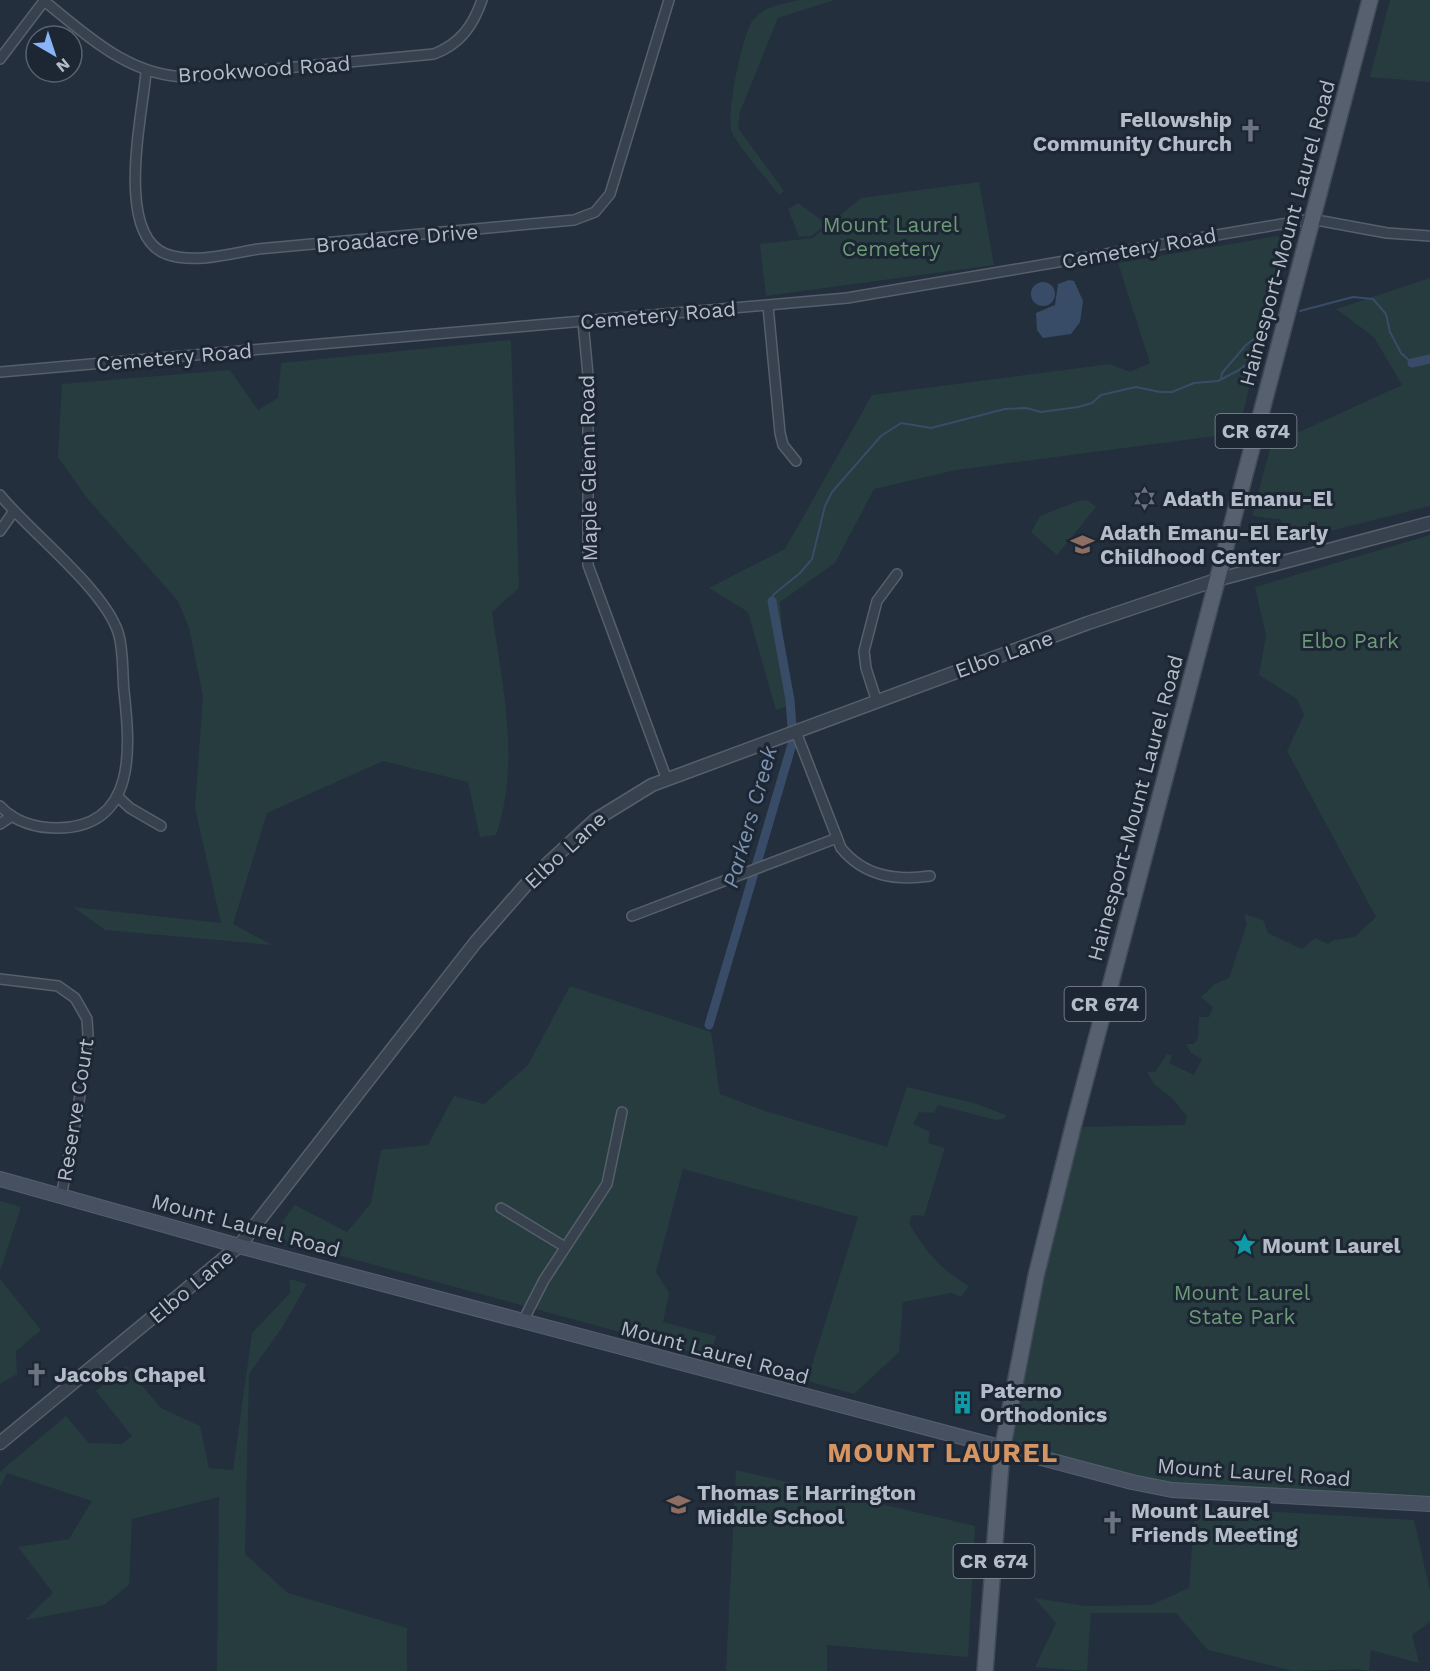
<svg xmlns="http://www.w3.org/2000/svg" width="1430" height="1671" font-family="'Work Sans',sans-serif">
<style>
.green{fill:#263c3f}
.water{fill:#394c67}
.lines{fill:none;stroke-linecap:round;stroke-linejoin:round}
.stream{stroke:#394c67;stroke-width:2}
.canal{stroke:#394c67;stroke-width:9}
.minor-casing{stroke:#565f6c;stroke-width:12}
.tertiary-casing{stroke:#565f6c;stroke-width:15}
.secondary-casing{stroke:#565f6c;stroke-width:16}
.primary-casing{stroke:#414a57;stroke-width:18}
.minor{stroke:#38414e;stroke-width:9}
.tertiary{stroke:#38414e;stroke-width:12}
.secondary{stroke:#465061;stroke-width:14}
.primary{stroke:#56606e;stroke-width:15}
.labels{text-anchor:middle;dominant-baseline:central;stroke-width:6;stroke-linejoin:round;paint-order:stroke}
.shield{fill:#1d2633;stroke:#878f9c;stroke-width:1.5}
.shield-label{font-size:20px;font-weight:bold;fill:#b4bcc9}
.street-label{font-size:21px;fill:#b4bcc9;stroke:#1d2633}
.poi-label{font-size:21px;font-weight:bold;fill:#b4bcc9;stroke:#1d2633;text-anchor:start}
.park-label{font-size:21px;fill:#6b9a76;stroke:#1d2633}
.water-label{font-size:22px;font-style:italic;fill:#7c92b1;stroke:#1d2633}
.district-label{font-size:27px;font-weight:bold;letter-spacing:1.5px;fill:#d59563;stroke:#1d2633}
</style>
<rect width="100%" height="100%" fill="#242f3e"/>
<g class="green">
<path d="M799,0H834L778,18L740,112L738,128L784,191L779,195C768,180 738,147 732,132C725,117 743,32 753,20C764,6 783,4 799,0Z"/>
<path d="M1390,0H1430V82L1370,77Z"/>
<path d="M979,182L994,265L766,296L760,244L813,238L861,198Z"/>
<path d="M798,203L827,224L811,236L799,237L788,209Z"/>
<path d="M1278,236L1283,250L1238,433L956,470L874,489L835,563L780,602L788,706L776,710L748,612L709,588L785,549L872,395L1110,364L1130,372L1150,363L1118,263Z"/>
<path d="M1430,278V506L1294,540L1280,519L1252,516L1271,445L1402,385L1374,337L1336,309Z"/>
<path d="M511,340L519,588L492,612C502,685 521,763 496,835L480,837L468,782L383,761L267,813L233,924L272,945L105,930L73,907L221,923L195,808L203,696L189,628L178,601L87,498L58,457L62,384L230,370L258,410L278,398L281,363Z"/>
<path d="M1087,500L1096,507L1057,555L1031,532L1040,516L1078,501Z"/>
<path d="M1430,535V1500L1172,1490L1002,1450L1073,1127L1185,1125L1187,1116L1172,1098L1154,1084L1147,1072H1155L1167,1054L1172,1056L1169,1063L1194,1075L1202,1059L1191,1053L1186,1044H1194L1198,1038L1199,1017H1209L1213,1007L1201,997L1215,984L1229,978L1247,924L1244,914L1263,920L1268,933L1302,949L1315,938L1328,944L1334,940L1355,937L1376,917L1287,751L1304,715L1297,699L1259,675L1266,635L1255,587Z"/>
<path d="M570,986L711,1032L720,1094L765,1111L887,1147L907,1087L974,1103L1006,1115L1004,1119L996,1120L938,1105L934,1113L919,1112L913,1124L930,1132L928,1143L945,1148L924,1216L912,1215L909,1223C925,1251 941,1270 969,1286L961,1297L951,1293L903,1302L899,1352L854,1394L807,1381L858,1217L683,1169L656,1272L669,1293L663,1322L716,1336L712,1350L693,1352L276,1238L278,1227L295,1205L347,1232L371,1203L381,1150L428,1145L454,1096L484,1104L528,1065Z"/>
<path d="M0,1201L21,1207L0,1271Z"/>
<path d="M0,1279L41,1330L16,1351L17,1374L0,1384Z"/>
<path d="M290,1279L307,1284L281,1329L249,1374L245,1554L288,1593L407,1628V1671H217L219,1497L132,1519L129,1585L104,1605L25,1620L53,1593L18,1547L69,1539L92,1501L7,1473L0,1487V1472L66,1416L89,1443L122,1444L132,1436L96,1391L126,1366L161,1408L200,1426L209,1468L233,1470L252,1333L290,1293Z"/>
<path d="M736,1470L975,1526L968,1657L827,1645V1671H726Z"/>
<path d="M1195,1507L1414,1520L1430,1591V1622L1412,1635L1419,1663L1371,1650L1369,1671L1357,1669L1293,1671L1208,1650L1176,1613H1091L1087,1671L1035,1667L1056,1623L1034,1598L1086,1606L1151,1605L1189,1588Z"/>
</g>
<g class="water">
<path d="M1069,280L1074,281L1083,301L1080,322L1071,334L1043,338L1037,330L1036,313L1055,305L1058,284Z"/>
<circle cx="1043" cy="294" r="12"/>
</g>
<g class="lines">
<g class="stream">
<path d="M1300,311L1353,297L1373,299L1386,314L1390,332L1401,353L1412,363"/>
<path d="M1221,379L1222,373L1246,345L1272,325"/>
<path d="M772,601L773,595L800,573L812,559L825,506L832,492L881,436L901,423L931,428L1005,409L1026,408L1041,412L1078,407L1092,403L1101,395L1136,387L1160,392H1172L1194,383L1218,381L1239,370L1258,355"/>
</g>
<g class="canal">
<path d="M1412,363L1430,359"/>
<path d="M709,1025L793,741L790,700L772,601"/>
</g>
<defs>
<g id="minor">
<path d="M43,0C87,35 129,77 189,77L434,54C460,44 473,26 482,0"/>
<path d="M0,59L44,1"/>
<path d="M146,72C143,113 114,234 166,254C194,264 229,254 258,249L574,220L595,212L610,194L669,0"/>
<path d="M768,306L780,433L783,445L796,461"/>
<path d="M583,322L588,375V565L667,780"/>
<path d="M0,372L847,298L1311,219L1387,233L1430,236"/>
<path d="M0,495C31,533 103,588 118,632C124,651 122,671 124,691C130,746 138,827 58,828C37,828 15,822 0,806"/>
<path d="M0,531L14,511"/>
<path d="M877,702L866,668L864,651L877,601L897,574"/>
<path d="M796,732L841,848C864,876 895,881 930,876"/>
<path d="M117,796L130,808L161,826"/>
<path d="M0,824L12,816"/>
<path d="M632,916L837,838"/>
<path d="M0,979L58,986L75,998L87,1019L88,1035L78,1109L61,1197"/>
<path d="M501,1208L565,1247"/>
<path d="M523,1321L544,1280L607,1184L622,1112"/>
</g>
<path id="tertiary" d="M0,1443L239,1246L475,943L531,879L595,820L652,785L1088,623L1216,580L1430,523"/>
<path id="secondary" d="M0,1179L239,1246L1132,1482L1172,1490L1430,1504"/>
<path id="primary" d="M985,1671L1002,1450L1036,1276L1073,1127L1370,0"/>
</defs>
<use href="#minor" class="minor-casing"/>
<use href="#tertiary" class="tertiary-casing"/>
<use href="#secondary" class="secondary-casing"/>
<use href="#primary" class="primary-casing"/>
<use href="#minor" class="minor"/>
<use href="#tertiary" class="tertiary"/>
<use href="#secondary" class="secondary"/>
<use href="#primary" class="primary"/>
</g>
<defs>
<symbol id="church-bare" viewBox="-9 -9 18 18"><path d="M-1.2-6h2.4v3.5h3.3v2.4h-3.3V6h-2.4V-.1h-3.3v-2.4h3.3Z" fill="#6b7280" stroke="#1d2633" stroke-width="2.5" paint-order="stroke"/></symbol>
<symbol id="synagogue-bare" viewBox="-9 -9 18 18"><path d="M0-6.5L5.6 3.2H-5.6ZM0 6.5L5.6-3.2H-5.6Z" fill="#6b7280" stroke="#1d2633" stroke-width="2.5" paint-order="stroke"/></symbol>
<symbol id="school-bare" viewBox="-9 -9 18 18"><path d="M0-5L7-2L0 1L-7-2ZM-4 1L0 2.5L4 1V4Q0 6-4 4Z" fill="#8d6e63" stroke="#1d2633" stroke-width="2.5" paint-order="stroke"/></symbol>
<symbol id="sight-bare" viewBox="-9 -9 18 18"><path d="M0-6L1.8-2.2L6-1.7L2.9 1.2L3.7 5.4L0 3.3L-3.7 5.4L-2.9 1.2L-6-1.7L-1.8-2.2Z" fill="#0f9aa8" stroke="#1d2633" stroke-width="2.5" paint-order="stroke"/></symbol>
<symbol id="building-bare" viewBox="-9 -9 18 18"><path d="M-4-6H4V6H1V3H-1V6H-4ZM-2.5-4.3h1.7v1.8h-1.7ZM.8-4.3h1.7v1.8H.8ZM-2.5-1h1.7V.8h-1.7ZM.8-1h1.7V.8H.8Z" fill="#0f9aa8" stroke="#1d2633" stroke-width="2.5" paint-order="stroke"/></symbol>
</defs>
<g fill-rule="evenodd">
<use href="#church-bare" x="1234" y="114" width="33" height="33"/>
<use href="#synagogue-bare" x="1128" y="482" width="33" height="33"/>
<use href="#school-bare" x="1066" y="528" width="33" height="33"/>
<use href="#sight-bare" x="1228" y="1228" width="33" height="33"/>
<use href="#church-bare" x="20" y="1358" width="33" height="33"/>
<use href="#building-bare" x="946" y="1386" width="33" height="33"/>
<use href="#school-bare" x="662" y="1488" width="33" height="33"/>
<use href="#church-bare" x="1096" y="1506" width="33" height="33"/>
</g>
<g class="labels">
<g class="shield">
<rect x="1215.5" y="414" width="81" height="34" rx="4.5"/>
<rect x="1064.5" y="987" width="81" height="34" rx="4.5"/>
<rect x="953.5" y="1544" width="81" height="34" rx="4.5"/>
</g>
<g class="shield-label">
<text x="1256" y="431">CR 674</text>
<text x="1105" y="1004">CR 674</text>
<text x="994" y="1561">CR 674</text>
</g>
<g class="street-label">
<text transform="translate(264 69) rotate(-4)">Brookwood Road</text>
<text transform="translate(1287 233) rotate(-75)">Hainesport-Mount Laurel Road</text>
<text transform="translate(397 238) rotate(-5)">Broadacre Drive</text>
<text transform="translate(1139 248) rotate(-10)">Cemetery Road</text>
<text transform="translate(658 315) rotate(-5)">Cemetery Road</text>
<text transform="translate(174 357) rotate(-5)">Cemetery Road</text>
<text transform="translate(588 468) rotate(-91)">Maple Glenn Road</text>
<text transform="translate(1004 654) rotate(-20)">Elbo Lane</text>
<text transform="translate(1135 808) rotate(-75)">Hainesport-Mount Laurel Road</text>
<text transform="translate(565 850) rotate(-43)">Elbo Lane</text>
<text transform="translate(75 1110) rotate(-81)">Reserve Court</text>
<text transform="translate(246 1225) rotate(15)">Mount Laurel Road</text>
<text transform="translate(191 1286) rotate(-40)">Elbo Lane</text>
<text transform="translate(715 1352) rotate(15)">Mount Laurel Road</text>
<text transform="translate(1254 1472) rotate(4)">Mount Laurel Road</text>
</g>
<g class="poi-label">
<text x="1232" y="119" text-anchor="end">Fellowship<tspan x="1232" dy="24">Community Church</tspan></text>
<text x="1163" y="498">Adath Emanu-El</text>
<text x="1100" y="532">Adath Emanu-El Early<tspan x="1100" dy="24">Childhood Center</tspan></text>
<text x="1262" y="1245">Mount Laurel</text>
<text x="54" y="1374">Jacobs Chapel</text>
<text x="980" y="1390">Paterno<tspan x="980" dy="24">Orthodonics</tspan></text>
<text x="697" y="1492">Thomas E Harrington<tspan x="697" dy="24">Middle School</tspan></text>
<text x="1131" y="1510">Mount Laurel<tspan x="1131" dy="24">Friends Meeting</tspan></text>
</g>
<g class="park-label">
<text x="891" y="224">Mount Laurel<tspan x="891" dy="24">Cemetery</tspan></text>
<text x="1350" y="640">Elbo Park</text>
<text x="1242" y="1292">Mount Laurel<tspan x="1242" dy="24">State Park</tspan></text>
</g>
<g class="water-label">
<text transform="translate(750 817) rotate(-74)">Parkers Creek</text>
</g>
<g class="district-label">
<text x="943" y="1453">MOUNT LAUREL</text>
</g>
</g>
<g transform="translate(54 54) rotate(141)"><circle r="28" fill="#1d2633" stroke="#59626f" stroke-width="1.5"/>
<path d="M0-4.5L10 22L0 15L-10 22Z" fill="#8ab4f8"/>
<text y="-9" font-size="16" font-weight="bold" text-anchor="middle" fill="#b4bcc9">N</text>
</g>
</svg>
